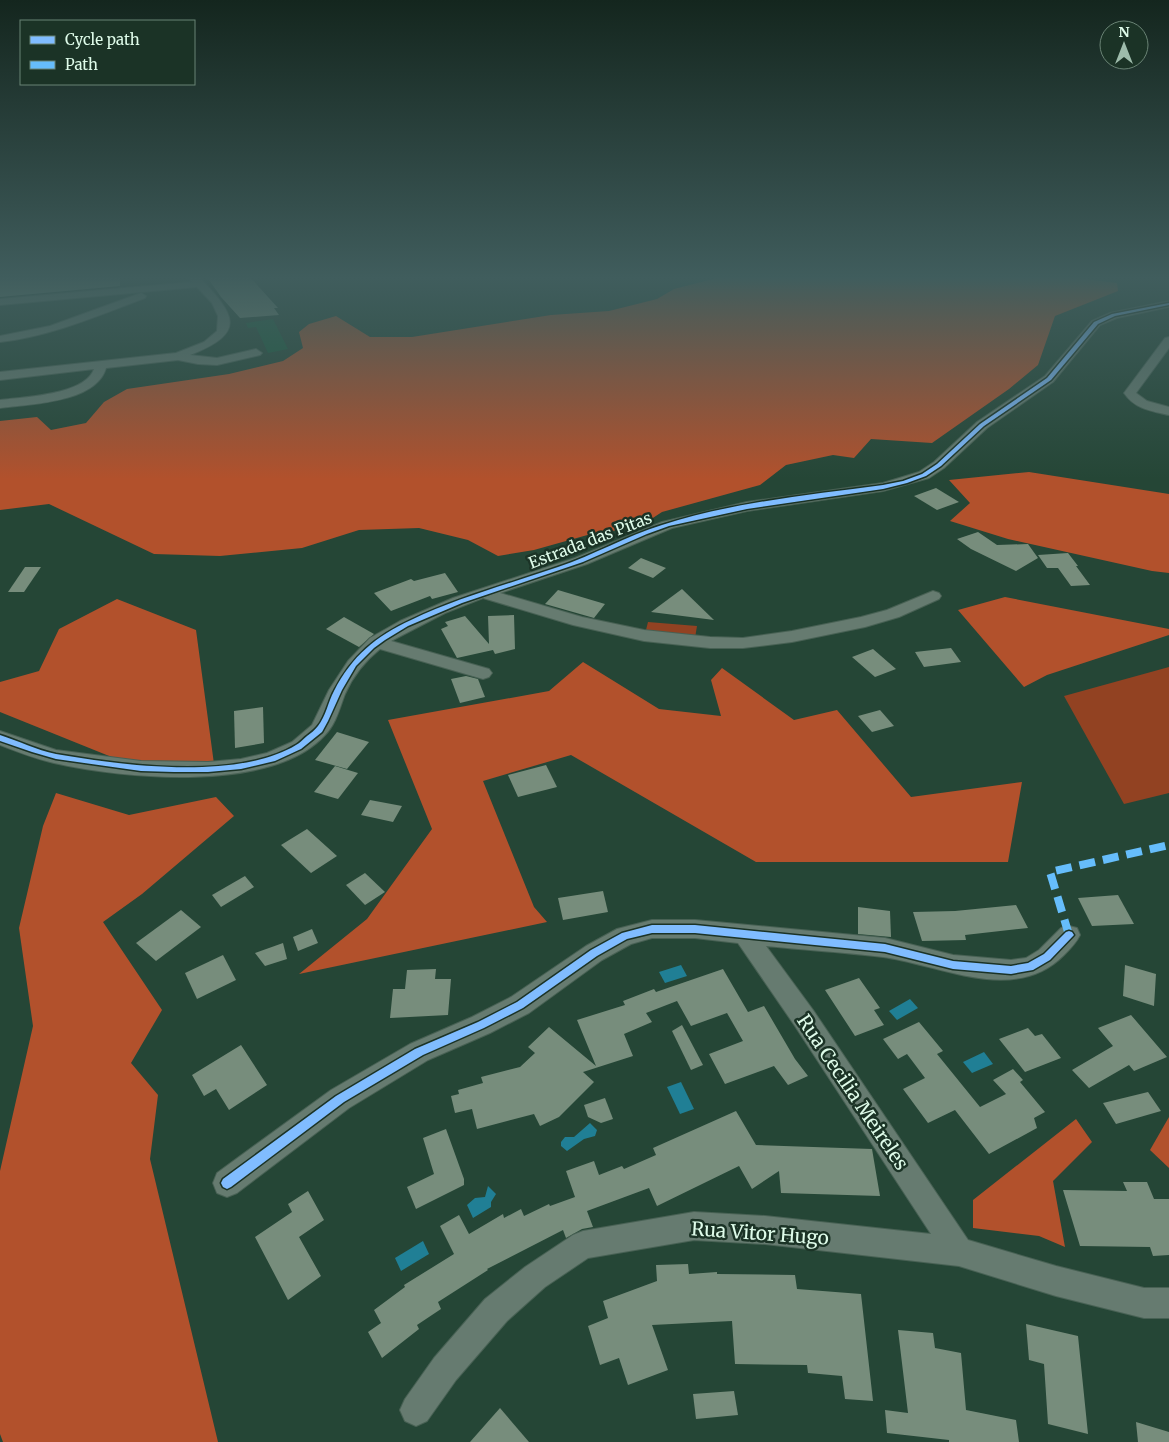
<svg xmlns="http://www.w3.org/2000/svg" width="1169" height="1442" font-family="Merriweather,serif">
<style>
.built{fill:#185a3b}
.green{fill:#924222}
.forest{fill:#b2512c}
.water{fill:#207f95}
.building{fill:#778d7c}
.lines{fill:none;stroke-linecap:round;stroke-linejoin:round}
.minor-casing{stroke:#486154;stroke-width:2}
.minor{fill:#667b70;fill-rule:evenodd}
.quiet{stroke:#66bdfb;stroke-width:8;stroke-dasharray:16 8;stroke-linecap:butt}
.cycleway-casing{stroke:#1b3326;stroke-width:3}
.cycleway{fill:#80bcff;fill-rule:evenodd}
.labels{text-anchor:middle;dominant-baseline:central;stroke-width:5;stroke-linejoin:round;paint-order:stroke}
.street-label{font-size:16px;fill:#dffcea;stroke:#1b3326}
.near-street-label{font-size:19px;fill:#dffcea;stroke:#1b3326}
</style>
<rect width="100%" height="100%" fill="#254636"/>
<path class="built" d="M273,319L288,349L268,353L256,327L248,328L246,323Z"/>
<g class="green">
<path d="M648,622L697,626L695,638L645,634Z"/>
<path d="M1169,667V793L1124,804L1064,696Z"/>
</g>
<g class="forest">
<path d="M721,277H1079L1078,278L1117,283L1118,291L1055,316L1038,365L1009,389L932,443L871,439L854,458L833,455L786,465L760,485L662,512L639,527L591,534L534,550L498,556L468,540L419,528L359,530L302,548L220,556L154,554L49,504L0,510V421L37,417L51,430L86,423L104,402L127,389L229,374L283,361L303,348L299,332L309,324L336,316L370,337H412L551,315L609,311L657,299L674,289Z"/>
<path d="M1029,472L1169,494V573L1152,571L1008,539L950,521L970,503L949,480Z"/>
<path d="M1005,597L1169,629V635L1047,675L1024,687L958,610Z"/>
<path d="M117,599L196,630L214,764L124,762L0,712V682L39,671L59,629Z"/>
<path d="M583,662L659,709L721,716L711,680L722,668L794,720L837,710L911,797L1022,782L1008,862H756L571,755L483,781L534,907L547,922L299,974L367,919L432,829L388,720L549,691Z"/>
<path d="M56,793L129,815L216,797L234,816L142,894L103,922L162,1010L131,1063L158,1095L150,1159L218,1442H3L0,1434V1171L33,1026L19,928L43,826Z"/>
<path d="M1169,1117V1168L1150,1150Z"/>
<path d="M1076,1119L1092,1142L1053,1181L1065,1247L1039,1236L973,1228V1200Z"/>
</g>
<g class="water">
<path d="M681,965L687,976L665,983L659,972Z"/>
<path d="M910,999L918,1008L897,1020L889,1011Z"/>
<path d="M984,1052L993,1064L972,1073L963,1062Z"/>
<path d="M681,1082L694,1109L680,1114L667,1087Z"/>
<path d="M590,1123L597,1130L595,1136L584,1139L567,1151L561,1146V1142L565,1137H574Z"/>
<path d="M488,1186L496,1194L491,1202V1207L473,1218L467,1205L475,1198L485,1197Z"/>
<path d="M423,1241L429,1254L401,1271L395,1258Z"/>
</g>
<g class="building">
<path d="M0,277H120V286L0,297Z"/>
<path d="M207,277H250L278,308H274L279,315L240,318L221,297Z"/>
<path d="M936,488L959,502L937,510L914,496Z"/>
<path d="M978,532L997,545L1028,544L1038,558L1016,571L971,549L957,539Z"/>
<path d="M1068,553L1078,566H1076L1090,585L1071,586L1058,568H1047L1038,555Z"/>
<path d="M641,558L666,568L653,578L628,568Z"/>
<path d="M25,567H41L24,592H8Z"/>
<path d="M445,573L458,592L432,599L430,596L391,611L374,593L411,579L414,581Z"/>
<path d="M682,589L714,620L651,612Z"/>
<path d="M558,590L605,604L594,618L545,604Z"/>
<path d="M514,615L515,649L495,654L493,650L457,658L441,629L448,626L445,622L465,616L489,644L488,616Z"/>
<path d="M344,617L374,634L359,647L326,629Z"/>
<path d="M951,648L961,662L924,667L915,652Z"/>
<path d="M873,649L896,669L875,677L852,657Z"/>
<path d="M466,676L478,679L485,697L460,703L451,679Z"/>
<path d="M263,707L264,743L235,748L234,711Z"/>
<path d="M880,710L894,726L872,732L858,716Z"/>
<path d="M337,732L369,742L347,769L315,760Z"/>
<path d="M546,765L557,787L518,797L508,775Z"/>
<path d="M335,766L358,773L338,799L314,792Z"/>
<path d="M370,800L402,806L393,822L361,815Z"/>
<path d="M307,829L337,856L311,873L281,845Z"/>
<path d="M365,873L385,892L365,905L346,885Z"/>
<path d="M245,876L254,887L221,907L212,895Z"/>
<path d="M603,891L608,912L563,920L558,898Z"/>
<path d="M1118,895L1134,924L1092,926L1078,898Z"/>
<path d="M1016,905L1028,928L965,935L966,940L922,941L913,912L955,911Z"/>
<path d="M858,907L890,911L891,937L858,934Z"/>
<path d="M181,910L201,927L156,961L136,943Z"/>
<path d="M312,929L318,943L298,951L293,937Z"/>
<path d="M283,943L287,959L265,966L255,953Z"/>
<path d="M223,955L236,980L197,999L185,973Z"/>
<path d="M1125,965L1156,974L1154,1006L1123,996Z"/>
<path d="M436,969L435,979H451L448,1015L390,1018L393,989H405L407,970Z"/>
<path d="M723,969L748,1012L764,1006L795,1059L808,1076L788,1085L774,1066L725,1084L709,1054L743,1041L727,1013L691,1026L677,1001L646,1013L652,1022L624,1034L633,1056L583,1072L594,1082L559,1117L540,1126L534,1114L477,1129L472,1109L455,1113L451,1096L459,1094L458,1090L483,1083L481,1077L520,1067L535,1053L528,1047L549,1027L596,1066L577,1020L625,1005L623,1001L654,989L656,992Z"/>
<path d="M859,978L880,1008L874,1010L884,1025L855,1036L825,990Z"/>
<path d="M1131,1015L1167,1057L1134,1071L1129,1065L1089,1088L1072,1070L1113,1046L1098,1028Z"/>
<path d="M919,1022L943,1051L937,1054L980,1107L1006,1094L993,1080L1013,1069L1023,1080L1020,1082L1045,1112L1034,1118L1037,1128L989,1154L955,1110L928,1123L903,1089L925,1078L907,1054L898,1059L883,1039Z"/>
<path d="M682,1025L703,1065L691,1070L672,1031Z"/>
<path d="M1028,1028L1035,1036L1042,1034L1061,1058L1025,1072L999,1039Z"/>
<path d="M241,1045L267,1085L229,1110L216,1089L204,1096L192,1075Z"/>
<path d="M1148,1092L1161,1111L1116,1124L1103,1103Z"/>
<path d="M605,1098L613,1119L601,1123L588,1117L584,1105Z"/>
<path d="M736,1111L756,1145L872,1149L880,1196L781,1193L779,1171L752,1189L739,1166L657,1206L649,1188L587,1211L593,1227L582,1229L566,1238L563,1230L487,1269L488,1270L438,1302L441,1309L417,1325L419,1329L382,1358L368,1332L381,1323L374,1310L405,1287L404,1285L454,1254L440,1226L459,1215L469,1234L503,1214L504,1218L521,1209L524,1216L549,1204L550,1206L575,1197L566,1171L594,1161L599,1175L622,1166L624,1169L656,1155L653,1148Z"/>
<path d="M446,1129L464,1179V1185L416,1209L407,1187L434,1174L423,1138Z"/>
<path d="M1123,1182H1147L1154,1199H1169V1255L1153,1256L1150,1247L1080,1246L1063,1190L1127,1191Z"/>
<path d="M308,1191L324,1220L299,1237L321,1276L288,1300L255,1237L292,1212L288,1204Z"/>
<path d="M688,1264L689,1274L717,1272V1274L795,1275L797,1289L861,1294L873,1401L845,1399L842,1376L808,1373L807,1365L735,1364L732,1321L652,1325L668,1370L628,1385L619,1358L600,1365L588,1326L608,1318L603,1301L657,1281L656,1265Z"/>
<path d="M1026,1324L1078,1336L1088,1434L1048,1424L1044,1364L1029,1360Z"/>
<path d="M898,1330L933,1333L935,1348L961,1353L966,1410L1016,1420L1019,1442H949V1440L887,1433L885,1410L908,1413Z"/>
<path d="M734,1391L738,1415L696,1419L693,1394Z"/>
<path d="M500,1408L529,1442H470Z"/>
<path d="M1136,1422L1169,1432V1442H1138Z"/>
</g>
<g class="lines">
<defs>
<g id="minor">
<path d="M188,277H199C235,315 248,332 190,355L217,358L256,349L262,353L260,355L217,365L198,364L178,360L106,368C96,403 30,404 0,408V400C24,397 85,395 94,369L0,380V372L176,353L204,342L217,331L218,316L212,303L197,287L0,305V299L192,282Z"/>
<path d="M141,293L146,296L145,298C97,316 51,336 0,342V336L50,326Z"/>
<path d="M1169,301V307L1117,318L1100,325L1053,382L987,428L944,468L929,478L883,491L747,511L672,528L587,564L500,593L582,617L644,630L710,637L743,638L792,631L861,617L887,610L933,591L939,593L941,596L939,599L899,617L865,627L792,642L743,648H710L644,641L573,625L483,598L445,613L391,641L489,669L492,673L489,677L483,679L380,649C365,661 353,676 345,694C340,707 336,724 325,735C272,793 125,779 54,763C36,759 18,752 0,745V731L56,750L141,761L208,762L241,759L267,753L292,742L312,725L329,690L348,661L370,638L400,621L453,598L575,558L662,522L747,502L883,483L919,472L934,462L977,422L1045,376L1092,321L1110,313Z"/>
<path d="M1169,337V348L1136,393L1147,401L1169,407V415C1151,411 1135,409 1124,393L1165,338Z"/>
<path d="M652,920H695L885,938L953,955L1011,960L1026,958L1039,950L1061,928L1069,926L1077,928L1080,935C1076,943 1070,949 1064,955C1015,1005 941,965 883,957C844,952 805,950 766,946L813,1010L968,1240L1056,1266L1144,1288H1169V1318H1144L1056,1296L959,1266L765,1244L694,1240L588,1258L545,1287L507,1321L456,1380L427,1421L416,1426L405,1421L400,1410L405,1399L434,1358L485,1299L525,1267L573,1235L583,1231L694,1212L765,1216L931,1234L795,1026L738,943L695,938H652L631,944L602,960L529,1013L490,1033L428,1060L349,1108L237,1193L227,1197L217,1193L213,1183L217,1173L331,1090L410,1044L472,1017L511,997L586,946L617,929Z"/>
</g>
</defs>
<use href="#minor" class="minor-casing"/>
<use href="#minor" class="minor"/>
<path class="quiet" d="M1069,935L1050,872L1169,845"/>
<defs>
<g id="cycleway">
<path d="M1169,303V305L1115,316L1098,324L1051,380L984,426L941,466L926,476L907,483L883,489L747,509L669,526L647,534L583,562L462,603L408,626L385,640L374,648L356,666L342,690L328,721L322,732L301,749L275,761L241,769L208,772H174L141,771L56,759L32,752L0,741V735C19,741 36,750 56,754C68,756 81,758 94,760C151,768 245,776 296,745C300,743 303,739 307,736C311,733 315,730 318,726C326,716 328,702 334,691C352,656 376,636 411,620C459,597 509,584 558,567C594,555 626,536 662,525C733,502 809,495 883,485L903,481L922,474L937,464L980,424L1047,378L1094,322L1112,314Z"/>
<path d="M652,925H695L885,944L953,961L1011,966L1028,963L1044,954L1066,932L1069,931L1072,932L1074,935L1050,960L1033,970L1011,974L953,969L885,952L695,933H652L627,939L597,956L523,1008L484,1028L423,1055L344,1102L231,1187L227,1189L223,1187L221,1183L223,1179L336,1096L415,1049L478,1022L517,1002L591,950L622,933Z"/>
</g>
</defs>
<use href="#cycleway" class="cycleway-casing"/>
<use href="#cycleway" class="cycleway"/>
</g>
<linearGradient id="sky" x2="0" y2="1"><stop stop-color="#14261e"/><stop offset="0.58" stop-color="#405d5d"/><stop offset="1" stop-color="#405d5d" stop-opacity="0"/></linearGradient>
<rect width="1169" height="479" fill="url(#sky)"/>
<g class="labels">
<g class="street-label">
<text transform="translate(590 540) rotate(-21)">Estrada das Pitas</text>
</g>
<g class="near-street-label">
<text transform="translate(853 1092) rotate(56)">Rua Cecilia Meireles</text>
<text transform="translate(760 1233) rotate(4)">Rua Vitor Hugo</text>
</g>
</g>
<rect x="20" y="20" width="175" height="65" fill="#1b3326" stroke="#698374"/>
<rect x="30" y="36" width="25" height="8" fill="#80bcff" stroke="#698374"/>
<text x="65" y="45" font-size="15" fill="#dffcea">Cycle path</text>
<rect x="30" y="61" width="25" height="8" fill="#66bdfb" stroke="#698374"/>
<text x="65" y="70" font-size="15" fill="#dffcea">Path</text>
<g transform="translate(1124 45)"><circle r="24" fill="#1b3326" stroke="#698374"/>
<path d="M0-4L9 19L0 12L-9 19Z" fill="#9ebcab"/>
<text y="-8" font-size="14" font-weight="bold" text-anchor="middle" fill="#dffcea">N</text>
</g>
</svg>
